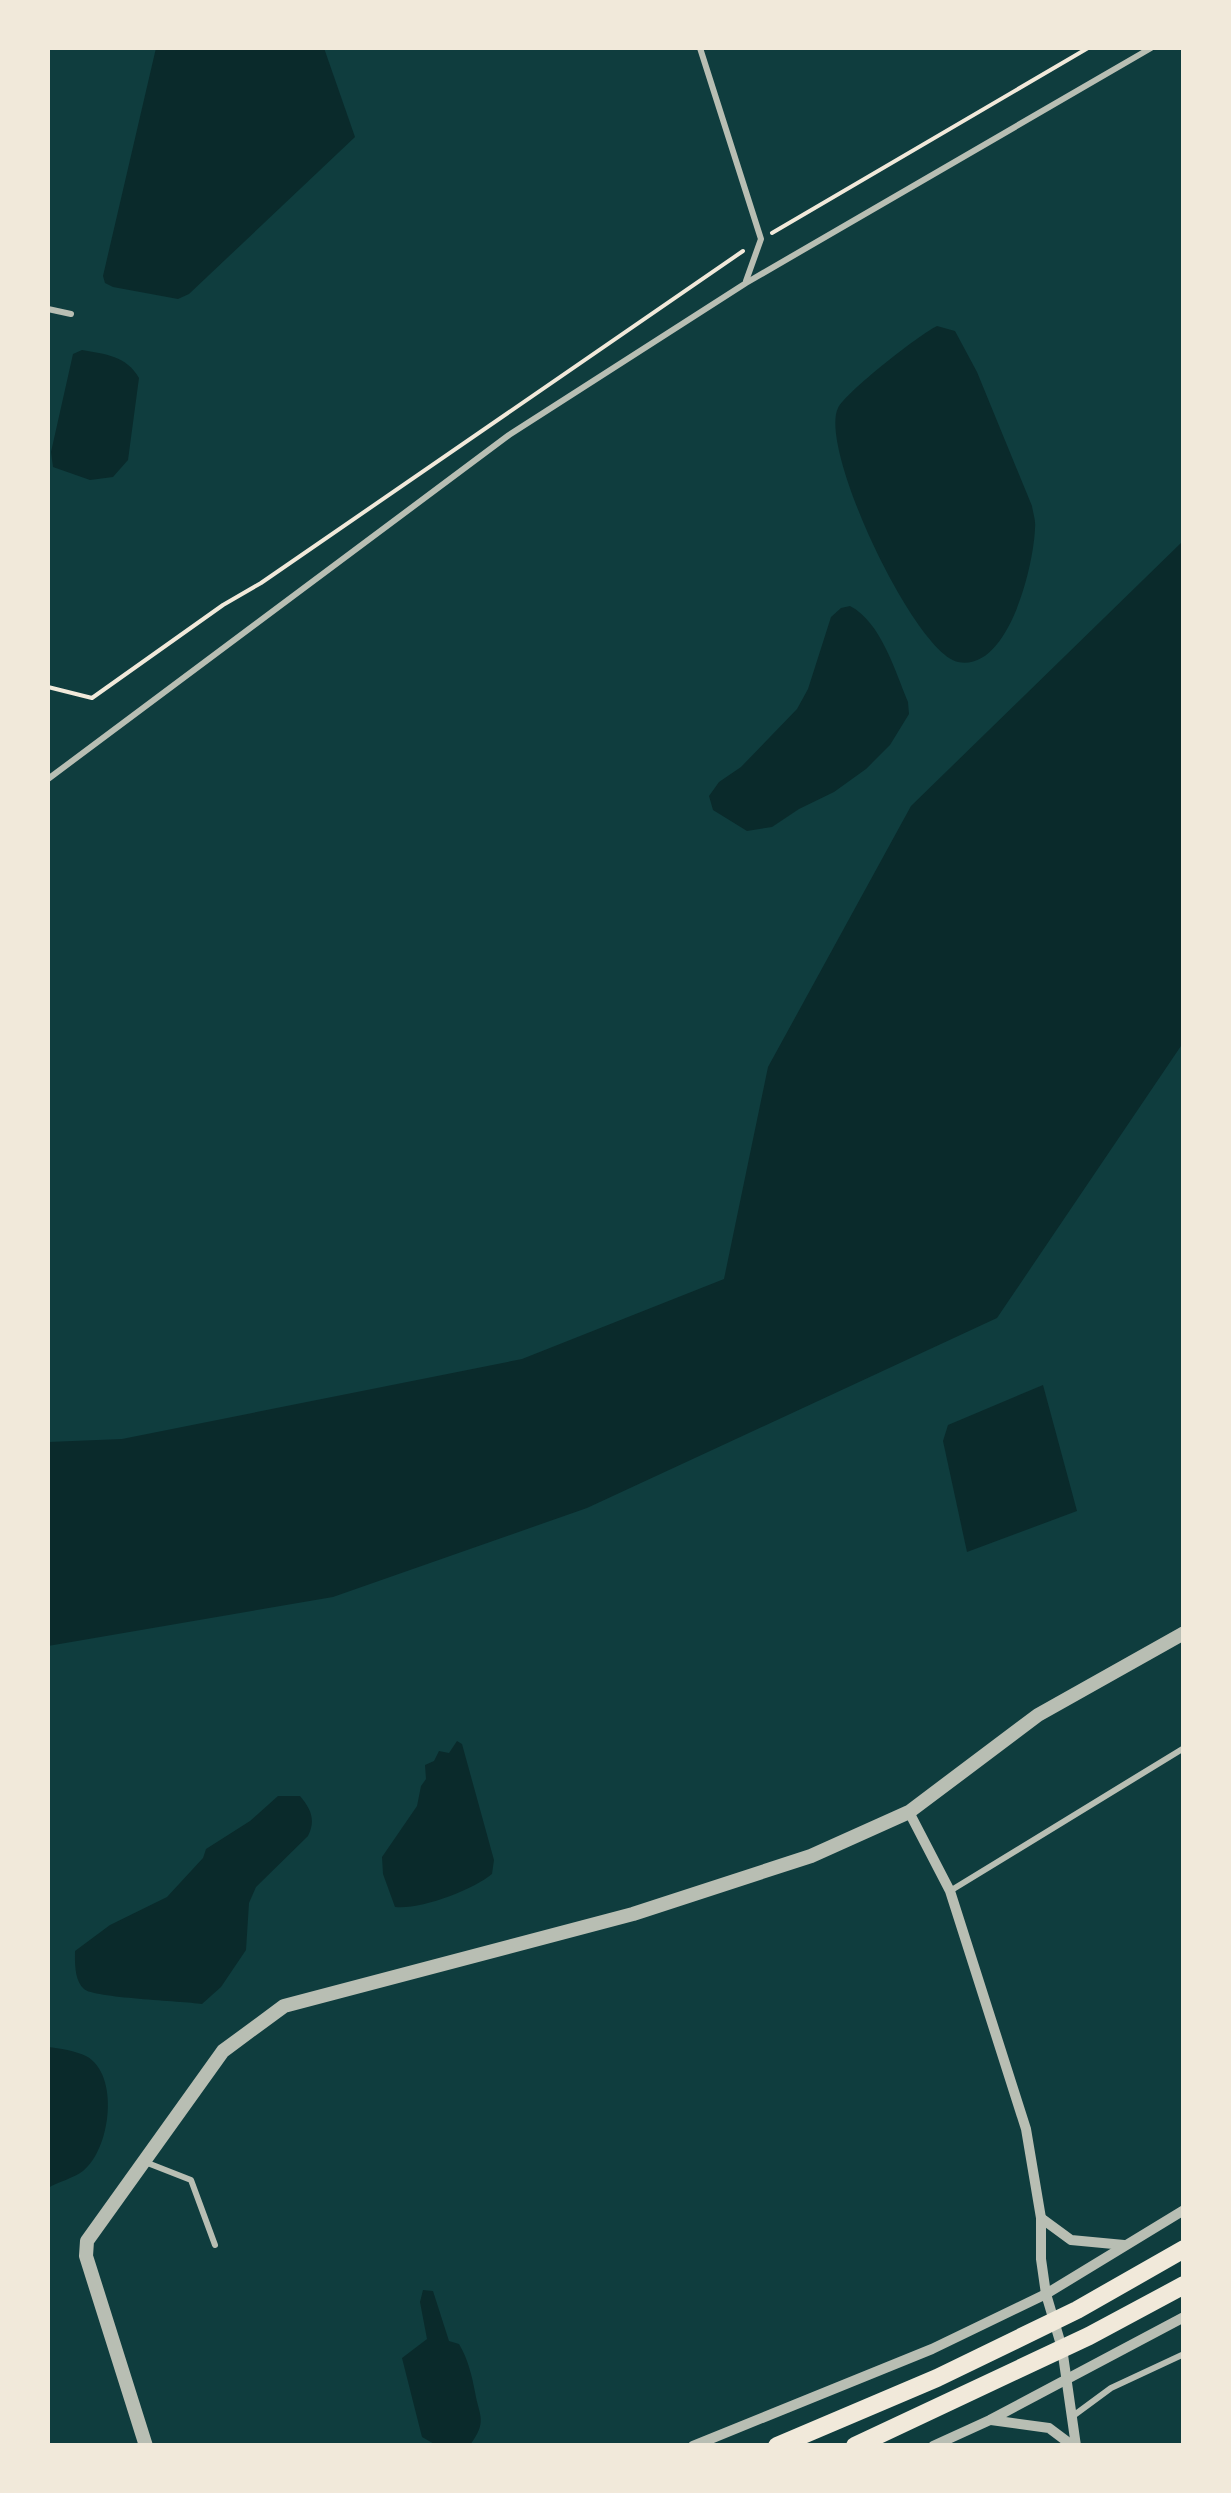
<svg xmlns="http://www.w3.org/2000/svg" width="1231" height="2493" font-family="'PT Sans Narrow',sans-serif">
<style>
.water{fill:#0a2a2b}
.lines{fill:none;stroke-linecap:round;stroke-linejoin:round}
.path{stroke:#f1e9da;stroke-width:4}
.service{stroke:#b8beb3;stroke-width:6}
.minor{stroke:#b8beb3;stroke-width:10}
.tertiary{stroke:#b8beb3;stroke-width:14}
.secondary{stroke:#f1e9da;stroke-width:18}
</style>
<rect width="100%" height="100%" fill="#0f3d3e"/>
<g class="water">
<path d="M156,48H324L355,137L189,294L178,299L113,287L105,283L103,276Z"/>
<path d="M937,326L955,331L977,372L1032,506C1033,513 1036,521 1035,528C1034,564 1009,672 958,662C915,653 818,449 838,408C846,392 920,334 937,326Z"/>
<path d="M82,350C105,354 127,356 139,378L128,460L113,477L90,480L53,467L51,452L73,354Z"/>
<path d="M1183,541V1043L997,1318L587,1508L333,1597L48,1646V1442L122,1439L522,1359L724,1279L768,1067L911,806Z"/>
<path d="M850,606C881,622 895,671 908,702L909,714L890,745L866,769L834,792L799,809L772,827L747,831L713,810L709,796L719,782L741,767L797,709L808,689L831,617L841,608Z"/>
<path d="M1043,1385L1077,1511L967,1552L943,1441L948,1425Z"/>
<path d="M457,1741L462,1744L494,1860L492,1874C473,1890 420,1910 395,1907L383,1874L382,1857L417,1806L421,1786L426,1779L425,1765L434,1761L439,1751L449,1753Z"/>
<path d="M278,1796H300C311,1809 316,1820 308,1836L256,1887L249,1903L246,1950L221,1987L202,2004C182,2001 93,1998 84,1989C74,1980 75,1962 75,1951L110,1925L167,1897L203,1858L206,1849L250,1821Z"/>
<path d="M48,2047C59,2048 76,2051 86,2056C120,2074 111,2149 83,2171C74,2178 58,2182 48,2188Z"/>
<path d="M423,2290L433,2291L449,2341L459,2344C468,2359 472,2376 475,2392C479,2416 488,2421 470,2445H436L422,2437L402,2358L427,2339L420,2302Z"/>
</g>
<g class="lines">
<g class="path">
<path d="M772,233L1088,48"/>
<path d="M48,687L92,698L223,605L261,583L743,251"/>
</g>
<g class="service">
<path d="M700,48L761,239L746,281"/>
<path d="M48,309L71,314"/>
<path d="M48,779L509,435L746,283L1151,48"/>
<path d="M950,1891L1184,1748"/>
<path d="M145,2162L191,2180L215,2245"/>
<path d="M1073,2416L1111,2388L1184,2354"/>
</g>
<g class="minor">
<path d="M909,1812L950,1891L1026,2129L1041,2218V2259L1046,2294L1062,2348L1076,2446"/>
<path d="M1041,2218L1071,2240L1124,2245"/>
<path d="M991,2420L1049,2428L1073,2446"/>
<path d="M693,2446L932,2349L1046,2294L1184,2210"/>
<path d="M933,2446L990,2420L1184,2317"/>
</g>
<path class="tertiary" d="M146,2446L86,2256L87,2241L223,2051L284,2006L633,1914L811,1856L909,1812L1038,1715L1184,1633"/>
<g class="secondary">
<path d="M777,2446L937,2378L1077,2310L1184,2249"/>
<path d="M855,2446L1089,2336L1184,2285"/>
</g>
</g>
<rect width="1231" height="2493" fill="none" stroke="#f1e9da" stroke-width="100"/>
</svg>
